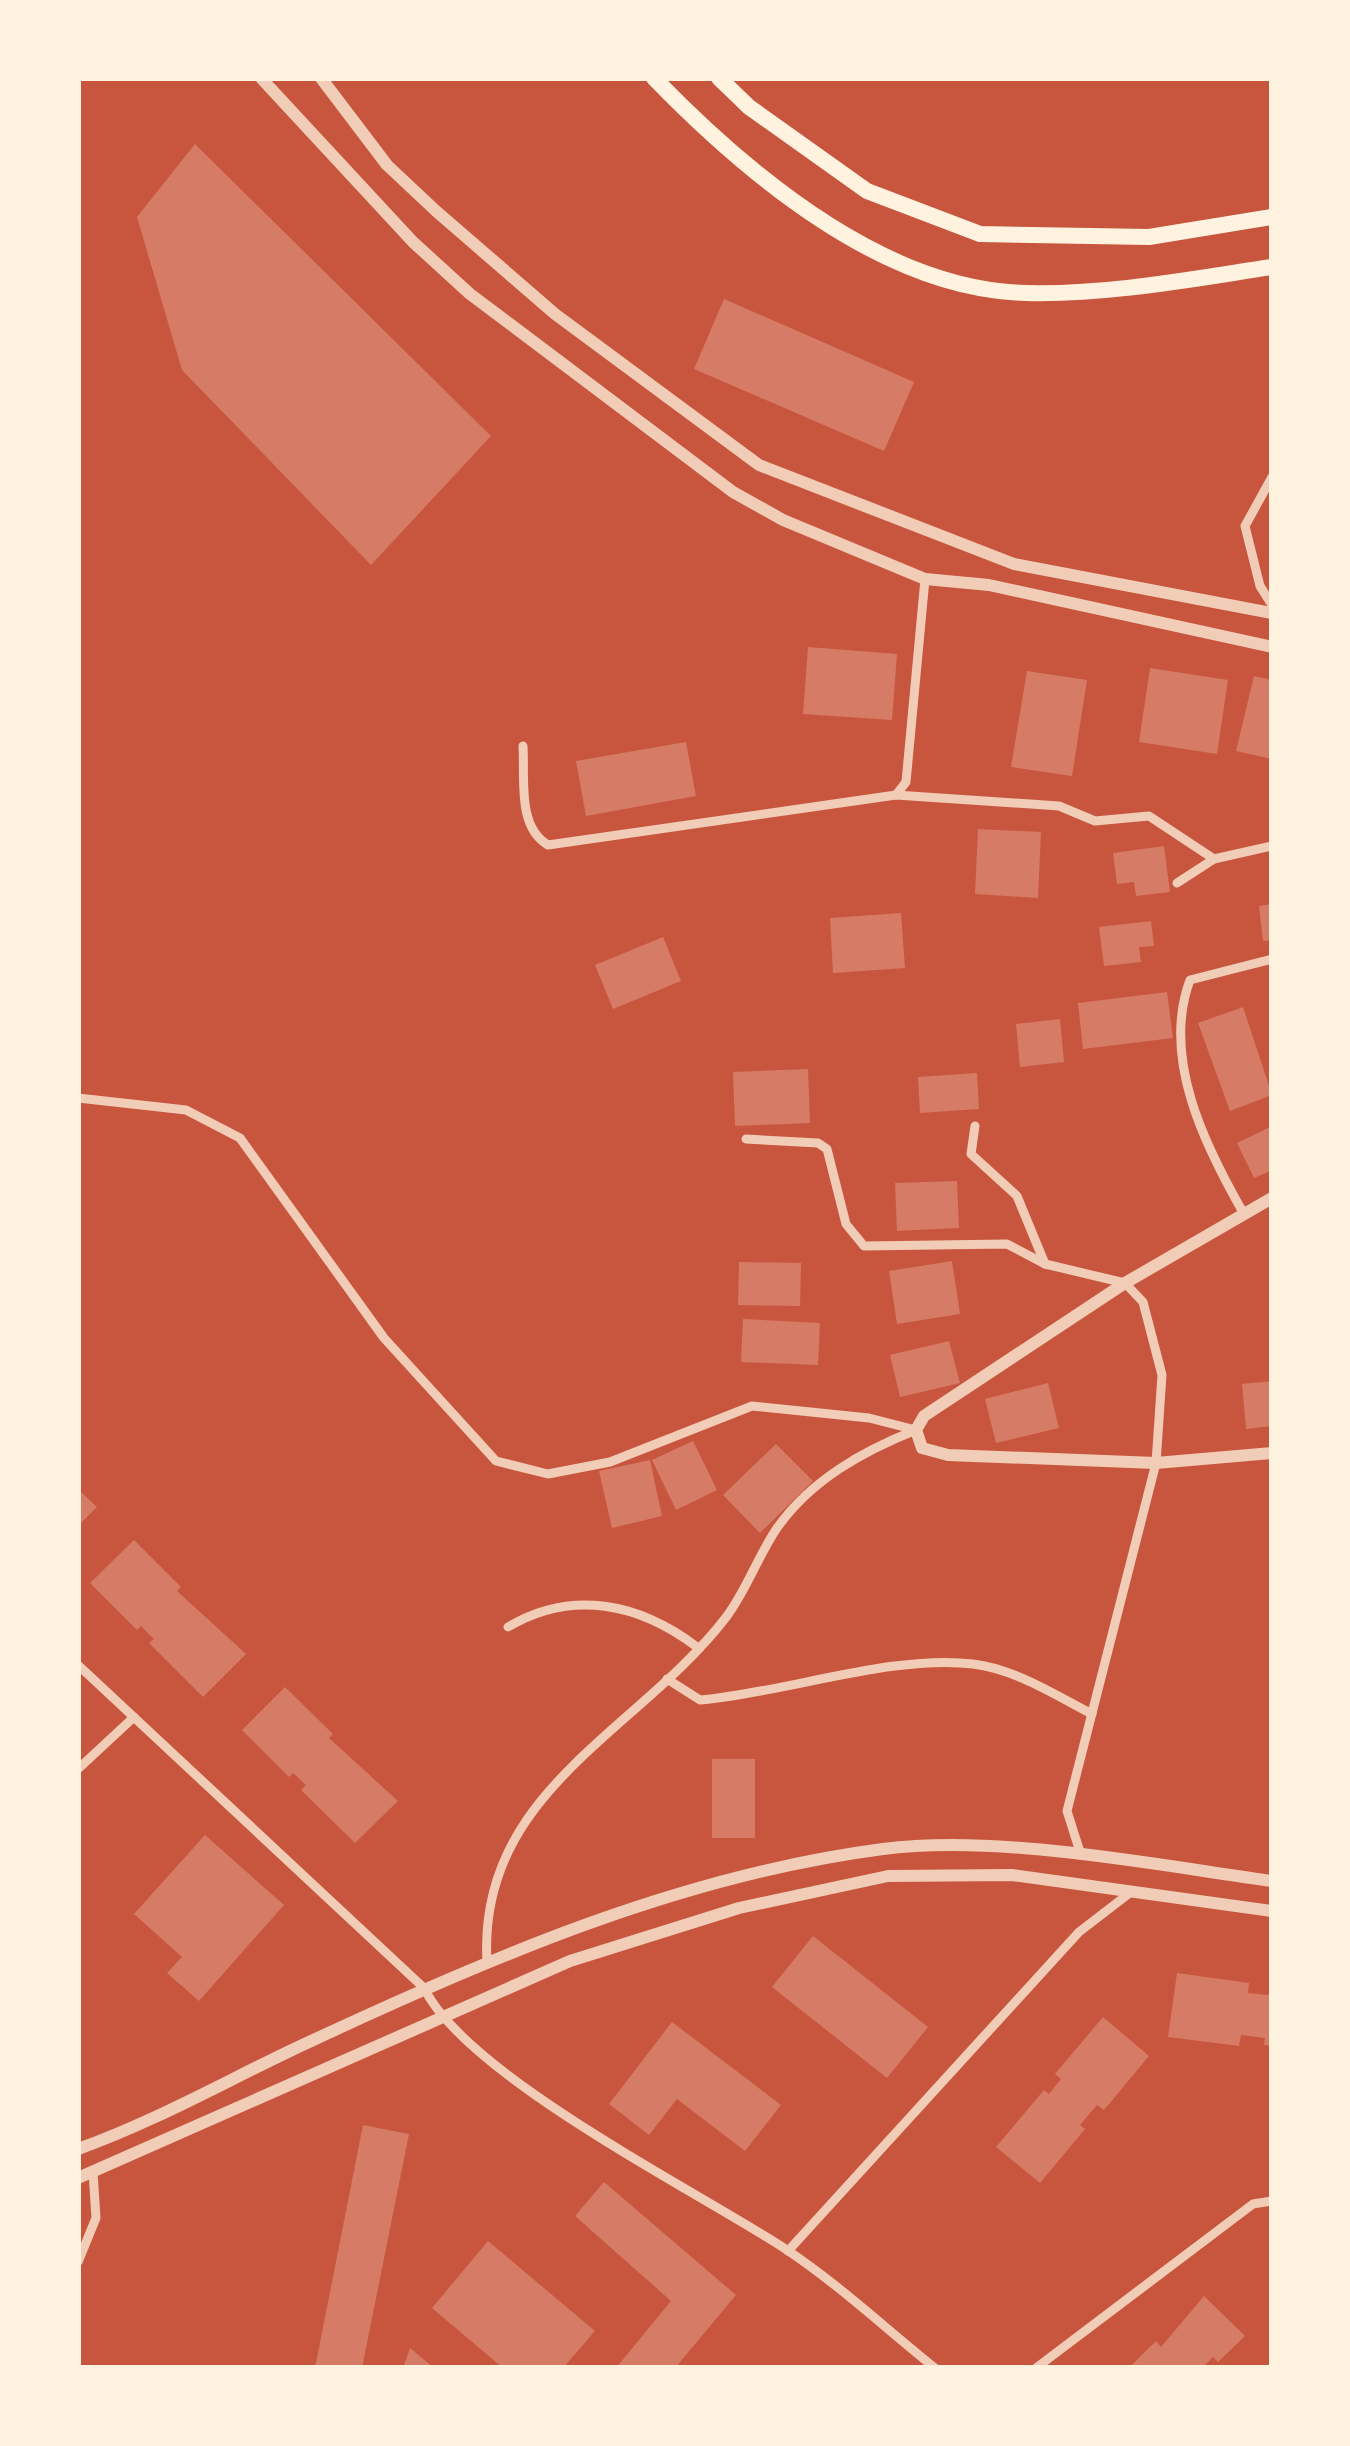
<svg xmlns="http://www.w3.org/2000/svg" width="1350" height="2446" font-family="'Space Grotesk',sans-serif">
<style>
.building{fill:#d67c66}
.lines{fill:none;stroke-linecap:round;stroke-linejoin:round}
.minor{stroke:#f1ccb7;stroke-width:9}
.tertiary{stroke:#f1ccb7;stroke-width:12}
.trunk{stroke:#fff3e0;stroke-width:16}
</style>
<rect width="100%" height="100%" fill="#c8553d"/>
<g class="building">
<path d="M195,144L491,436L371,565L182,370L137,217Z"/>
<path d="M724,299L914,382L884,451L694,369Z"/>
<path d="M808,647L897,654L892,720L803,714Z"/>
<path d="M1150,668L1228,680L1217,754L1139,742Z"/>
<path d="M1027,671L1087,680L1072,776L1011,767Z"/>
<path d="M1254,676L1272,680V759L1236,751Z"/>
<path d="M686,742L696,796L586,816L576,761Z"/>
<path d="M978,829L1041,832L1038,898L975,894Z"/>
<path d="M1164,846L1170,892L1136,896L1134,882L1117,884L1113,853Z"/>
<path d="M1272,904V940L1263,941L1259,906Z"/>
<path d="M901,913L905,968L833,973L830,918Z"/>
<path d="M1151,921L1154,946L1139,947L1141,962L1104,966L1099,927Z"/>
<path d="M663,937L681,981L613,1009L595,965Z"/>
<path d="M1167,992L1173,1038L1083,1049L1078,1003Z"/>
<path d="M1243,1007L1272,1095L1230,1111L1198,1023Z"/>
<path d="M1060,1019L1064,1062L1020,1067L1016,1024Z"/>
<path d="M808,1069L810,1123L735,1126L733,1072Z"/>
<path d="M977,1073L979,1109L920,1113L918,1077Z"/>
<path d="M1272,1126V1170L1254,1178L1237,1143Z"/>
<path d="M957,1181L959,1228L897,1231L895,1183Z"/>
<path d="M952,1261L960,1314L897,1324L889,1271Z"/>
<path d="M739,1262L801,1263L800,1306L738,1305Z"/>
<path d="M743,1319L820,1323L818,1365L741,1362Z"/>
<path d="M949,1341L960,1383L900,1397L890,1355Z"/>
<path d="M1272,1381V1426L1246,1429L1242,1384Z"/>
<path d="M1048,1383L1059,1428L996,1443L985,1399Z"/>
<path d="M693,1441L717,1490L676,1510L652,1460Z"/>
<path d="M776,1444L813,1481L760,1533L723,1495Z"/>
<path d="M650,1460L662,1516L612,1528L599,1471Z"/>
<path d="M78,1489L97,1507L78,1526Z"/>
<path d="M134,1540L181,1587L177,1591L246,1654L203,1697L149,1643L154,1639L141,1626L137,1630L90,1583Z"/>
<path d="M285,1687L333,1734L329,1738L398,1801L355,1843L301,1790L306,1785L293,1773L289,1777L242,1730Z"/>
<rect x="712" y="1759" width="43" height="79"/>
<path d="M205,1835L284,1905L199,2001L167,1973L182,1957L134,1914Z"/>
<path d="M813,1936L928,2027L887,2078L772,1987Z"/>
<path d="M1177,1973L1249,1983L1248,1993L1268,1995L1272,1987V2046L1264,2045L1265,2038L1241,2035L1239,2046L1168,2037Z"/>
<path d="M1103,2017L1149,2056L1104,2110L1097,2105L1080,2125L1085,2129L1040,2183L996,2147L1044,2090L1049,2094L1061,2079L1055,2074Z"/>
<path d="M672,2022L781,2105L745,2151L677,2099L649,2135L609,2104Z"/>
<path d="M363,2125L409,2134L362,2368H315Z"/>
<path d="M604,2182L736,2295L675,2368H616L671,2301L575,2216Z"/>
<path d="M488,2241L595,2331L563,2368H503L432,2308Z"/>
<path d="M1204,2296L1245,2336L1218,2362L1213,2357L1202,2368H1129L1156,2341L1161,2347Z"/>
<path d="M410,2348L434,2368H403Z"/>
</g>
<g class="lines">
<g class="minor">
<path d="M1272,477L1245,526L1260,586L1272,605"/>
<path d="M523,746C525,779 517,827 548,845L896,795L1059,806L1095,821L1149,816L1214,859"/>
<path d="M896,795L906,782L925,579"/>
<path d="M1177,883L1214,859L1272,846"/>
<path d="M78,1098L186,1110L240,1138L384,1338L496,1461L548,1474L610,1462L752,1406L869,1418L916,1430"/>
<path d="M975,1126L971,1154L1017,1196L1045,1264"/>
<path d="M746,1139L818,1143L827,1149L846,1224L864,1246L1007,1244L1045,1264L1125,1283L1143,1302L1162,1375L1156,1463L1067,1811L1081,1855"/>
<path d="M1244,1214C1205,1146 1161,1058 1190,980L1272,959"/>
<path d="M508,1627C572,1589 639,1603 697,1647"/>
<path d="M78,1665L424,1988C467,2076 695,2190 784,2248C837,2283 885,2328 935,2368"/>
<path d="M667,1679L700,1700C784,1693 893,1654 973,1664C1015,1669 1055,1695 1092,1714"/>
<path d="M78,1769L134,1717"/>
<path d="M487,1962C477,1791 639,1732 727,1616C747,1589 758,1556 777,1528C811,1480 863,1451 916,1430"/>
<path d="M788,2251L1079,1932L1131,1892"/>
<path d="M78,2262L96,2218L93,2172"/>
<path d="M1036,2368L1253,2204L1272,2201"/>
</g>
<g class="tertiary">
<path d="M261,78L413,242L470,294L733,492L783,520L925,579L989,585L1272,647"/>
<path d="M321,78L387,165L436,211L555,314L759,465L1014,564L1272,613"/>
<path d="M1272,1198L1125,1283L924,1416L916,1430L922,1448L948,1455L1156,1463L1272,1453"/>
<path d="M78,2149C157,2121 233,2077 309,2042C491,1957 682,1875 883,1849C999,1834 1156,1865 1272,1881"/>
<path d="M78,2178L570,1961L739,1908L888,1876L1012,1875L1272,1911"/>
</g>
<g class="trunk">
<path d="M654,78C748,175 884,290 1026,293C1108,295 1192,279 1272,267"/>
<path d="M719,78L749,107L867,191L980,234L1149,237L1272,217"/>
</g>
</g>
<rect width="1350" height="2446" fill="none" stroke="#fff3e0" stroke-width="162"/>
</svg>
